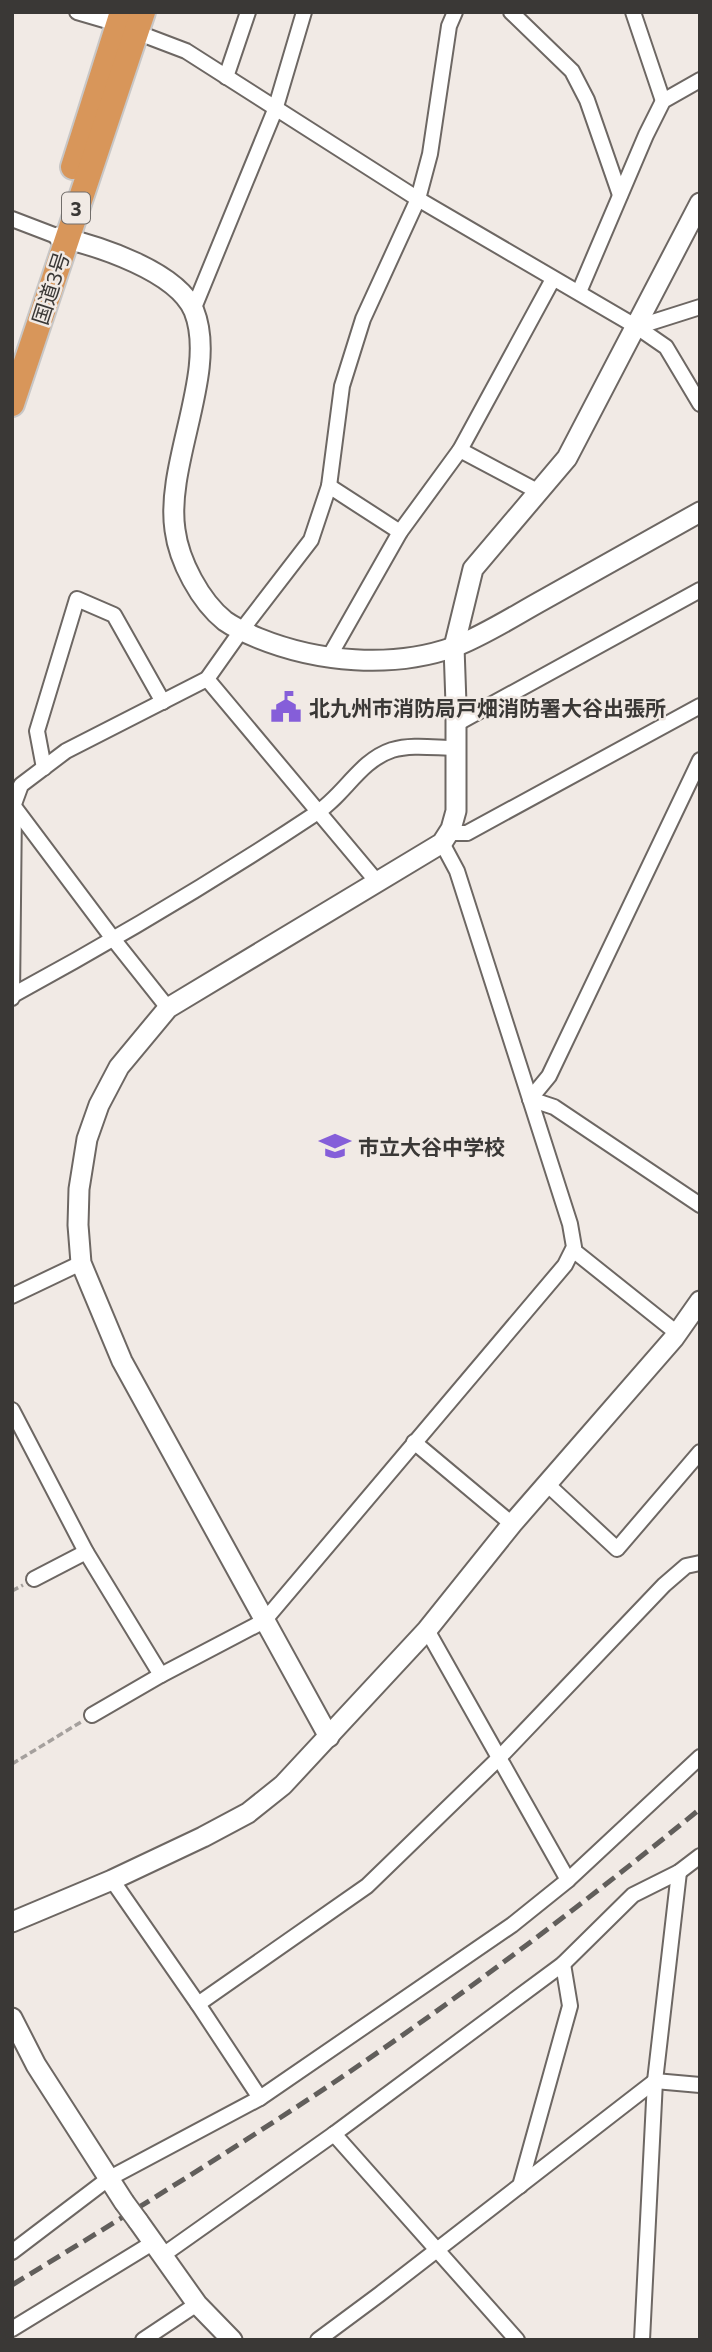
<svg xmlns="http://www.w3.org/2000/svg" width="712" height="2352" font-family="Commissioner,'Noto Sans JP',sans-serif">
<style>
.lines{fill:none;stroke-linecap:round;stroke-linejoin:round}
.street-casing{stroke:#6d6763;stroke-width:18}
.secondary-casing{stroke:#6d6763;stroke-width:23}
.highway-casing{stroke:#c8c7c7;stroke-width:28}
.path{stroke:#a5a09d;stroke-width:3.5;stroke-dasharray:7 3.5;stroke-linecap:butt}
.street{stroke:#fff;stroke-width:14}
.secondary{stroke:#fff;stroke-width:19}
.highway{stroke:#d8965a;stroke-width:24}
.rail{stroke:#615e5b;stroke-width:5;stroke-dasharray:14 7;stroke-linecap:butt}
.secondary-bridge-casing{stroke:#6d6763;stroke-width:23;stroke-linecap:butt}
.secondary-bridge{stroke:#fff;stroke-width:19}
.labels{text-anchor:middle;dominant-baseline:central;stroke-width:5;stroke-linejoin:round;paint-order:stroke}
.shield{fill:#f1eae5;stroke:#716d6a;stroke-width:2}
.shield-label{font-size:19px;font-weight:bold;fill:#3a3836}
.street-label{font-size:21px;fill:#3a3836;stroke:#f1eae5}
.poi-label{font-size:21px;font-weight:bold;fill:#3a3836;stroke:#f1eae5;text-anchor:start}
</style>
<rect width="100%" height="100%" fill="#f1eae5"/>
<g class="lines">
<defs>
<g id="street">
<path d="M77,12L118,24"/>
<path d="M511,12L572,71L587,100L620,195"/>
<path d="M633,12L663,101"/>
<path d="M136,32L186,51L418,199L637,327L666,347L700,404"/>
<path d="M226,77L248,12"/>
<path d="M12,219L59,237"/>
<path d="M579,292L646,135L663,101L700,80"/>
<path d="M193,310L275,110L304,12"/>
<path d="M637,327L700,307"/>
<path d="M460,450L539,492"/>
<path d="M329,486L400,532"/>
<path d="M329,657L400,532L460,450L553,279"/>
<path d="M207,679L378,883"/>
<path d="M456,724L700,590"/>
<path d="M44,768L37,731L77,599L114,615L163,702"/>
<path d="M12,804L114,940L168,1008"/>
<path d="M448,833H467L700,706"/>
<path d="M13,995C116,939 217,879 315,814C344,796 359,761 392,750C412,744 436,748 456,748"/>
<path d="M12,998L14,804L21,785L66,751L207,679L241,631L311,540L329,486L342,386L363,319L418,199L430,154L449,26L455,12"/>
<path d="M530,1099L549,1076L700,760"/>
<path d="M530,1099L554,1107L700,1205"/>
<path d="M573,1250L677,1333"/>
<path d="M12,1296L81,1263"/>
<path d="M12,1410L86,1552L161,1675"/>
<path d="M414,1442L512,1524"/>
<path d="M547,1484L617,1549L700,1452"/>
<path d="M34,1579L86,1552"/>
<path d="M427,1630L568,1880"/>
<path d="M92,1715L161,1675L264,1621L565,1265L574,1247L570,1224L457,871L442,843"/>
<path d="M112,1880L198,2004L260,2098"/>
<path d="M198,2004L367,1886L499,1758L664,1585L686,1566L700,1563"/>
<path d="M334,2134L517,2340"/>
<path d="M520,2186L570,2006L563,1964"/>
<path d="M12,2252L108,2179L260,2098L512,1925L568,1880L700,1757"/>
<path d="M163,2255L334,2134L563,1964L633,1895L679,1872L700,1856"/>
<path d="M12,2329L154,2242"/>
<path d="M143,2340L197,2304"/>
<path d="M318,2340L380,2294L655,2081L700,2085"/>
<path d="M642,2340L655,2081L679,1872"/>
</g>
<g id="secondary">
<path d="M59,237C98,246 177,271 194,311C218,371 165,464 175,530C179,561 200,601 225,621C235,628 246,633 258,638C317,662 392,669 454,647C485,635 514,616 543,600C595,571 647,542 700,512"/>
<path d="M329,1737L122,1361L81,1263L78,1225L79,1189L87,1139L99,1105L119,1067L168,1008L442,843L451,829L456,811V704L454,647L473,569L567,458L700,203"/>
<path d="M12,1922L112,1880L203,1837L248,1813L283,1785L427,1630L512,1524L674,1338L700,1301"/>
<path d="M12,2018L36,2065L124,2202"/>
<path d="M138,2221L197,2304L232,2340"/>
</g>
<g id="highway">
<path d="M73,167L122,12"/>
<path d="M12,404L143,12"/>
</g>
</defs>
<use href="#street" class="street-casing"/>
<use href="#secondary" class="secondary-casing"/>
<use href="#highway" class="highway-casing"/>
<g class="path">
<path d="M12,1591L23,1585"/>
<path d="M12,1764L81,1722"/>
</g>
<use href="#street" class="street"/>
<use href="#secondary" class="secondary"/>
<use href="#highway" class="highway"/>
<path class="rail" d="M12,2285C119,2220 226,2154 330,2085C458,1999 581,1906 700,1809"/>
<defs>
<path id="secondary-bridge" d="M124,2202L138,2221"/>
</defs>
<use href="#secondary-bridge" class="secondary-bridge-casing"/>
<use href="#secondary-bridge" class="secondary-bridge"/>
</g>
<defs>
<symbol id="civic-bare" viewBox="-9 -9 18 18"><path d="M-.6-6.5H3V-4.5H.6V-3L4-1V1h2V6H-6V1h2V-1L-.6-3ZM-1.2 2.5V6h2.4V2.5Z" fill="#855ed9" stroke="#f1eae5" stroke-width="2.5" paint-order="stroke"/></symbol>
<symbol id="school-bare" viewBox="-9 -9 18 18"><path d="M0-5L7-2L0 1L-7-2ZM-4 1L0 2.5L4 1V4Q0 6-4 4Z" fill="#855ed9" stroke="#f1eae5" stroke-width="2.5" paint-order="stroke"/></symbol>
</defs>
<g fill-rule="evenodd">
<use href="#civic-bare" x="264" y="685" width="44" height="44"/>
<use href="#school-bare" x="313" y="1124" width="44" height="44"/>
</g>
<g class="labels">
<rect class="shield" x="62" y="192.5" width="28" height="31" rx="5"/>
<g class="shield-label">
<text x="76" y="208">3</text>
</g>
<g class="street-label">
<text transform="translate(50 288) rotate(-72)">国道3号</text>
</g>
<g class="poi-label">
<text x="309" y="707">北九州市消防局戸畑消防署大谷出張所</text>
<text x="358" y="1146">市立大谷中学校</text>
</g>
</g>
<rect width="712" height="2352" fill="none" stroke="#3a3836" stroke-width="28"/>
</svg>
